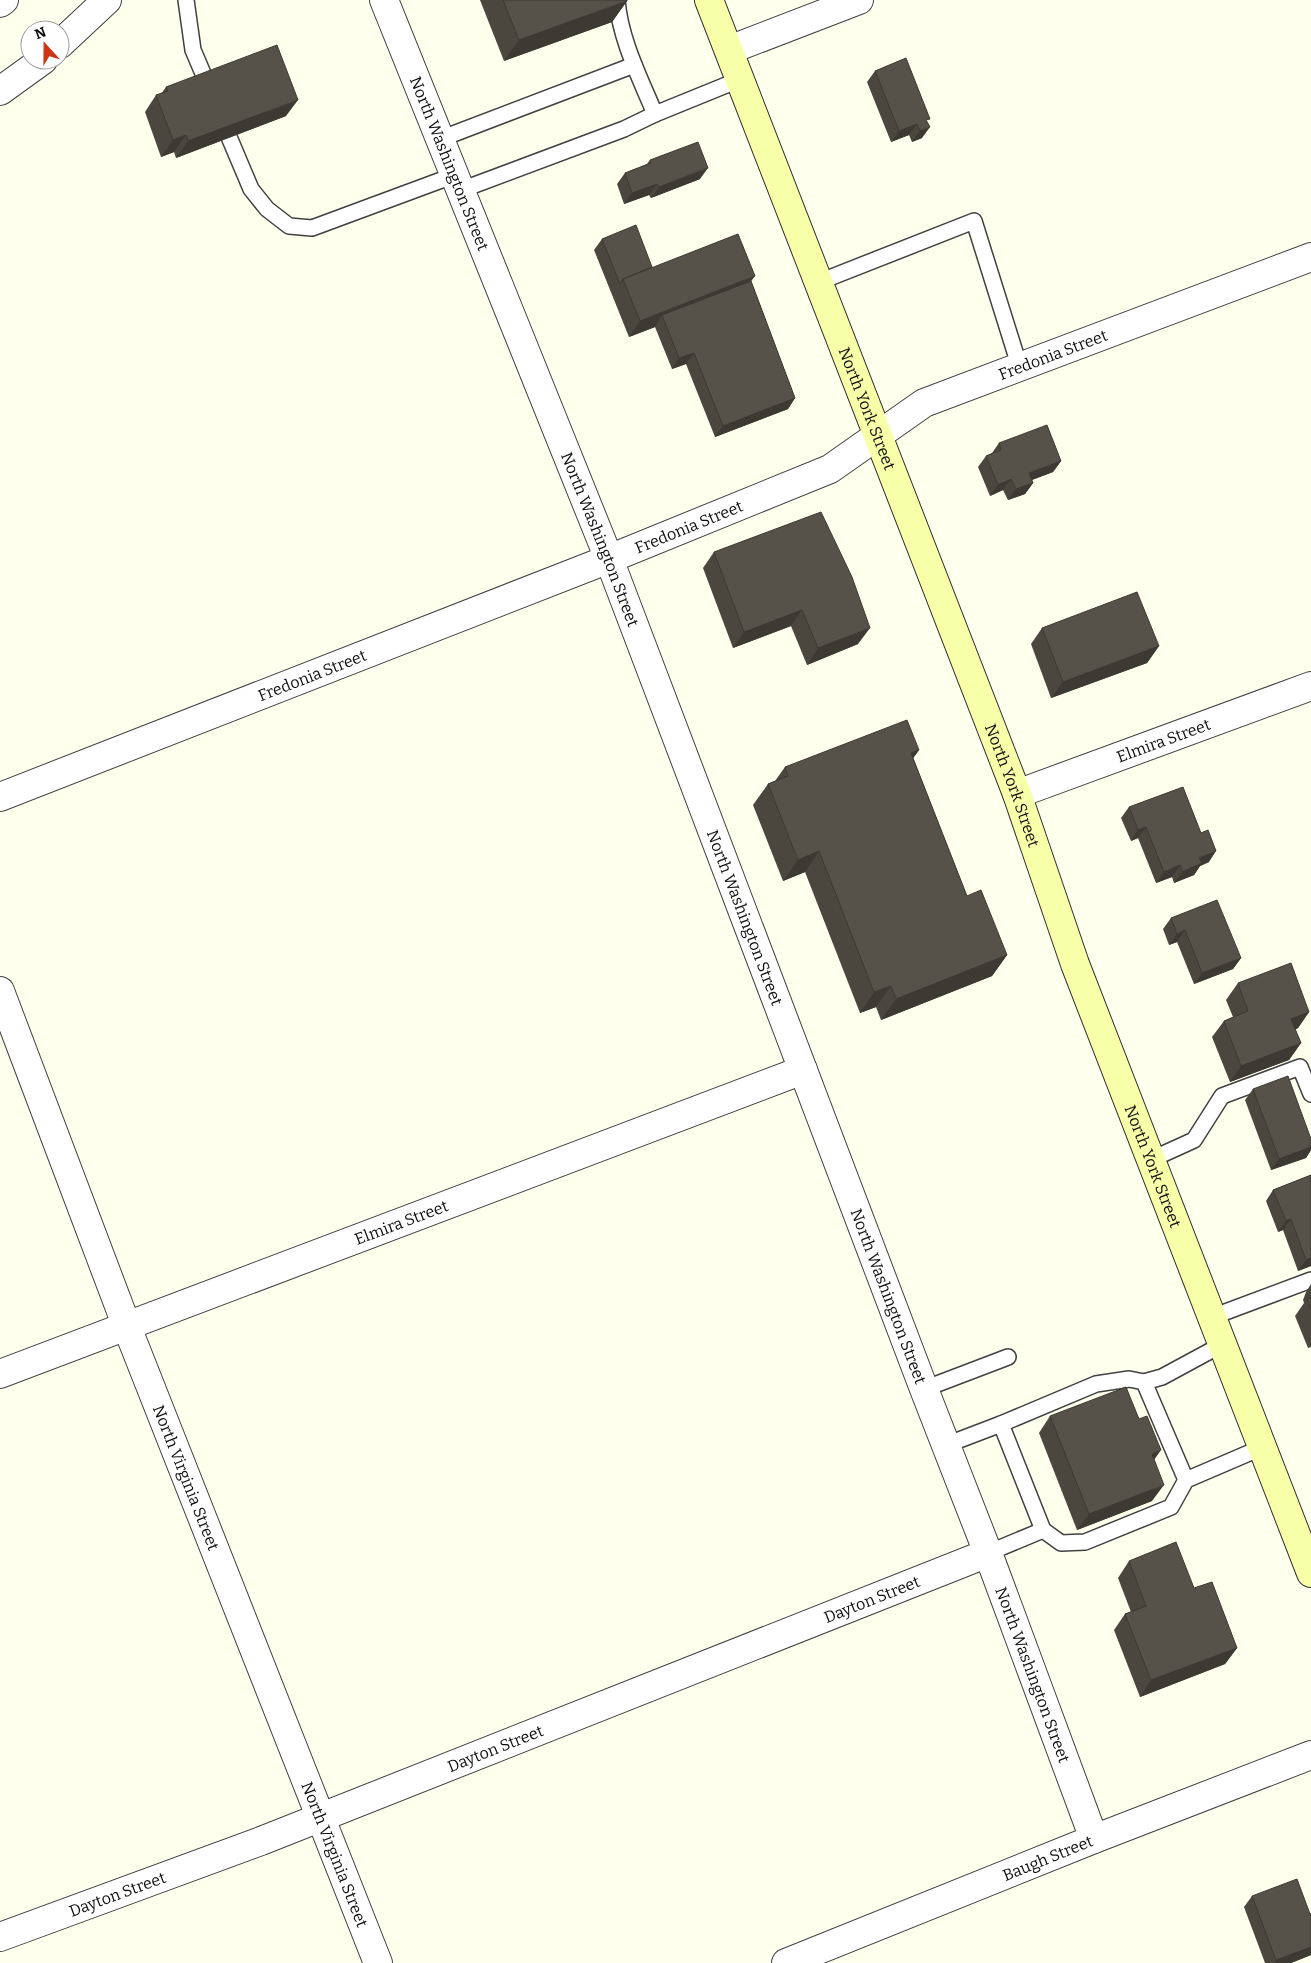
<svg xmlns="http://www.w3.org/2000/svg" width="1311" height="1963" font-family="Bitter,serif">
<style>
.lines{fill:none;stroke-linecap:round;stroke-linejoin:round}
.service-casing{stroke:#414141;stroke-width:18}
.minor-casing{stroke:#414141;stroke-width:30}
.secondary-casing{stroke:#303030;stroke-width:30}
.service{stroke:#fff;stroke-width:15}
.minor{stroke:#fff;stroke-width:28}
.secondary{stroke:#f7ffa9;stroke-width:28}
.wall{fill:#4b473f}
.shaded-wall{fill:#3d3933}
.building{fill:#575249;stroke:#3d3933}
.labels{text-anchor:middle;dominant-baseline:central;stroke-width:5;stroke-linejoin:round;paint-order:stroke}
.street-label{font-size:16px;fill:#0e0e0e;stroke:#fff}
</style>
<rect width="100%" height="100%" fill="#ffe"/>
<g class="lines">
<defs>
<g id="service">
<path d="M186,0L193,50L210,90"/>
<path d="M617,0C620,39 640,78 655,114"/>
<path d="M221,118L251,189L267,209L289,226L312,228L455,175"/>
<path d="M440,139L634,65"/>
<path d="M461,190L624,129L655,114L741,79"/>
<path d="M819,282L974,221L1020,368"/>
<path d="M1150,1160L1194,1140L1222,1096L1300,1067L1311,1094"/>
<path d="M1212,1317L1311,1280"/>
<path d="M1144,1382L1186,1480"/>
<path d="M924,1389L1008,1357"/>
<path d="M1001,1424L1043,1530"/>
<path d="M946,1445L1001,1424L1096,1384L1129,1379L1144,1382L1162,1377L1223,1344"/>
<path d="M988,1553L1043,1530L1061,1543L1085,1542L1171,1507L1186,1480L1263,1447"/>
</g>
<g id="minor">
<path id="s1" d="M384,0L609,559L924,1389L988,1553L1094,1839"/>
<path d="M0,3L4,0"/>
<path d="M60,44L107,0"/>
<path d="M729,50L859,0"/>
<path d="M0,91L43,60"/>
<path id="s2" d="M1017,794L1311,686"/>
<path id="s3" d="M0,797L609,559L830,469L924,403L1311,257"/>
<path id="s4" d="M0,991L127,1327L378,1963"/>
<path id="s5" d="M0,1374L803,1070"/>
<path id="s6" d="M0,1937L261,1841L988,1553"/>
<path id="s7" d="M786,1963L1094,1839L1311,1755"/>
</g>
<g id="secondary">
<path id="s8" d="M709,0L1017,794L1075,964L1311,1573"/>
</g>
</defs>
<use href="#service" class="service-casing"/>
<use href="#minor" class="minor-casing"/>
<use href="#secondary" class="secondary-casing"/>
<use href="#service" class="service"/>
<use href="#minor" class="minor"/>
<use href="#secondary" class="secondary"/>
</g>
<g class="wall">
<path d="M480,0H627V1L612,22L504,61Z"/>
<path d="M875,71L927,122L922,138L912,142L909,135L891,142L867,82Z"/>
<path d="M166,87L286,116L176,158L174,152L161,157L145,112L156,95L161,94Z"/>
<path d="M650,160L700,179L651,198L649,195L624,204L617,184L625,173L647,164Z"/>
<path d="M602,239L652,267L751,281L795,398L788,409L715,437L686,364L672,369L655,327L629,337L594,250Z"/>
<path d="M999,443L1061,461L1053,472L1032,480L1033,483L1025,494L1008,500L1003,490L990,496L978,467L986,456L992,453Z"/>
<path d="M714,552L858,644L807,665L791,626L733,648L703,568Z"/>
<path d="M1042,628L1159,646L1147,663L1051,698L1031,644Z"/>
<path d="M919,750L913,758L967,896L1007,955L992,976L881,1020L876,1007L860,1013L805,872L783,881L753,805L768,784L775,781L785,767Z"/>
<path d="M1129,807L1209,862L1200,866L1194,875L1174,883L1172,877L1156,883L1138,838L1131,841L1121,818Z"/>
<path d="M1171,918L1241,958L1233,969L1194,984L1177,942L1169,945L1163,929Z"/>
<path d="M1238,983L1309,1012L1298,1028L1295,1030L1301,1043L1289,1060L1230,1082L1212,1037L1224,1021L1233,1017L1226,1000Z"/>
<path d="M1253,1089L1311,1139V1150L1306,1158L1271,1170L1245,1100Z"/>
<path d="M1311,1175V1266L1298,1271L1283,1230L1278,1232L1266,1201L1273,1190Z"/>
<path d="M1311,1284V1347L1308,1348L1295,1316L1304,1303L1303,1300L1306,1292Z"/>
<path d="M1050,1416L1154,1460L1152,1501L1077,1530L1039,1433Z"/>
<path d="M1129,1561L1194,1588L1237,1648L1225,1664L1140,1697L1114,1630L1125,1614L1131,1612L1118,1578Z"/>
<path d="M1252,1896L1310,1914L1311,1955L1291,1963H1265L1244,1907Z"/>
</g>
<g class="shaded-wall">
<path d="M627,1L612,22L504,61L519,40Z"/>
<path d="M298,100L286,116L176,158L188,141Z"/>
<path d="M917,124L909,135L891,142L899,131Z"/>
<path d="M930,127L922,138L912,142L920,131Z"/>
<path d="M186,135L174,152L161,157L173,140Z"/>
<path d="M708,168L700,179L651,198L659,187Z"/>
<path d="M657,184L649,195L624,204L632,193Z"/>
<path d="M755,276L743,292L662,315L655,327L629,337L640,321Z"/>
<path d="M694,353L686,364L672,369L679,358Z"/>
<path d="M795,398L788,409L715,437L723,426Z"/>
<path d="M1061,461L1053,472L1021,484L1029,473Z"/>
<path d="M1011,479L1003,490L990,496L998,485Z"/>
<path d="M1033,483L1025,494L1008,500L1016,489Z"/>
<path d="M802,610L791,626L733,648L744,632Z"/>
<path d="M870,628L858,644L807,665L818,648Z"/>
<path d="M1159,646L1147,663L1051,698L1063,682Z"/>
<path d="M919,750L904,771L911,753Z"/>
<path d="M1146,827L1138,838L1131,841L1138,830Z"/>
<path d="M819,851L805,872L783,881L798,860Z"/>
<path d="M1216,851L1209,862L1200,866L1194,875L1174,883L1182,872L1199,858Z"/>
<path d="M1180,865L1172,877L1156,883L1164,872Z"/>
<path d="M1185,930L1177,942L1169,945L1177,934Z"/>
<path d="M1007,955L992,976L881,1020L896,999Z"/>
<path d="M1241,958L1233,969L1194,984L1202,973Z"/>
<path d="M891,986L876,1007L860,1013L874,992Z"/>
<path d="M1309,1012L1298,1028L1280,1035L1291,1019Z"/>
<path d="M1301,1043L1289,1060L1230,1082L1241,1066Z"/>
<path d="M1311,1147V1150L1306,1158L1271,1170L1279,1159Z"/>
<path d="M1291,1219L1283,1230L1278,1232L1286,1221Z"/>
<path d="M1311,1258V1266L1298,1271L1306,1260Z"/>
<path d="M1161,1450L1149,1467L1152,1454Z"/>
<path d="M1164,1485L1152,1501L1077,1530L1089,1514Z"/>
<path d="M1237,1648L1225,1664L1140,1697L1151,1680Z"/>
<path d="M1311,1947V1955L1291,1963H1274L1276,1960Z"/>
</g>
<g class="building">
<path d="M503,0H627V1L519,40Z"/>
<path d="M277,45L298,100L188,141L186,135L173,140L156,95L168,91L166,87Z"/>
<path d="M906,58L930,119L926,120L930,127L920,131L917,124L899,131L875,71Z"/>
<path d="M698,142L708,168L659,187L657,184L632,193L625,173L651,163L650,160Z"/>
<path d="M636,225L652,267L623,279L620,284L602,239Z"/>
<path d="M738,234L755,276L640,321L623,279Z"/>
<path d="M751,281L795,398L723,426L694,353L679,358L662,315Z"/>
<path d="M1047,425L1061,461L1029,473L1033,483L1016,489L1011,479L998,485L986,456L1001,450L999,443Z"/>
<path d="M821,512L852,577L870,628L818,648L802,610L744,632L714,552Z"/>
<path d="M1137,592L1159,646L1063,682L1042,628Z"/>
<path d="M907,720L919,750L911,753L967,896L981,890L1007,955L896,999L891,986L874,992L819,851L798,860L768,784L788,776L785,767Z"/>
<path d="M1183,787L1201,833L1208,830L1216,851L1199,858L1202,863L1182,872L1180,865L1164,872L1146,827L1138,830L1129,807Z"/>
<path d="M1217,900L1241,958L1202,973L1185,930L1177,934L1171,918Z"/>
<path d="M1291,963L1309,1012L1291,1019L1301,1043L1241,1066L1224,1021L1248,1011L1238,983Z"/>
<path d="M1288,1076L1311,1139V1147L1279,1159L1253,1089Z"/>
<path d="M1311,1175V1258L1306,1260L1291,1219L1286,1221L1273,1190Z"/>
<path d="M1311,1298V1310L1307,1299Z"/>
<path d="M1126,1387L1139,1419L1147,1416L1161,1450L1152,1454L1164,1485L1089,1514L1050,1416Z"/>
<path d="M1176,1542L1194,1588L1212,1582L1237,1648L1151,1680L1125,1614L1146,1606L1129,1561Z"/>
<path d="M1297,1879L1310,1914L1311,1913V1947L1276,1960L1252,1896Z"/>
</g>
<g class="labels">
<g class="street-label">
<text stroke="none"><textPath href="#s1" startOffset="176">North Washington Street</textPath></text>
<text stroke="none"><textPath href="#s3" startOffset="1145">Fredonia Street</textPath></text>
<text stroke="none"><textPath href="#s8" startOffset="438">North York Street</textPath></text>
<text stroke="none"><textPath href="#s3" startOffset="740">Fredonia Street</textPath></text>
<text stroke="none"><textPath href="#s1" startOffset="581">North Washington Street</textPath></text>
<text stroke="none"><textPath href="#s3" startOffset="335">Fredonia Street</textPath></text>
<text stroke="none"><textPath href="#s2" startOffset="156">Elmira Street</textPath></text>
<text stroke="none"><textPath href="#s8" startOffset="842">North York Street</textPath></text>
<text stroke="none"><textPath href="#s1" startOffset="986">North Washington Street</textPath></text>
<text stroke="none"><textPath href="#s8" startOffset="1248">North York Street</textPath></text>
<text stroke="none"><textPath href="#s5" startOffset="429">Elmira Street</textPath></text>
<text stroke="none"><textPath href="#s1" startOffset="1391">North Washington Street</textPath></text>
<text stroke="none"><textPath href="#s4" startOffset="521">North Virginia Street</textPath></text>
<text stroke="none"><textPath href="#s6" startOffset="935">Dayton Street</textPath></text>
<text stroke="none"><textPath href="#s1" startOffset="1796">North Washington Street</textPath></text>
<text stroke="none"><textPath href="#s6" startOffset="530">Dayton Street</textPath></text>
<text stroke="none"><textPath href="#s4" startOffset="926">North Virginia Street</textPath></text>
<text stroke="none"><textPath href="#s7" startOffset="282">Baugh Street</textPath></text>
<text stroke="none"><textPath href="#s6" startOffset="125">Dayton Street</textPath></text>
</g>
</g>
<g transform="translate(45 45) rotate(339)"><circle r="24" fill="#ffffff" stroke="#9f9f9f"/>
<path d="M0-4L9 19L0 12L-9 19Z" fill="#cb3518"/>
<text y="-8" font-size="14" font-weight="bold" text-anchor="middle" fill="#0e0e0e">N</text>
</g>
</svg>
